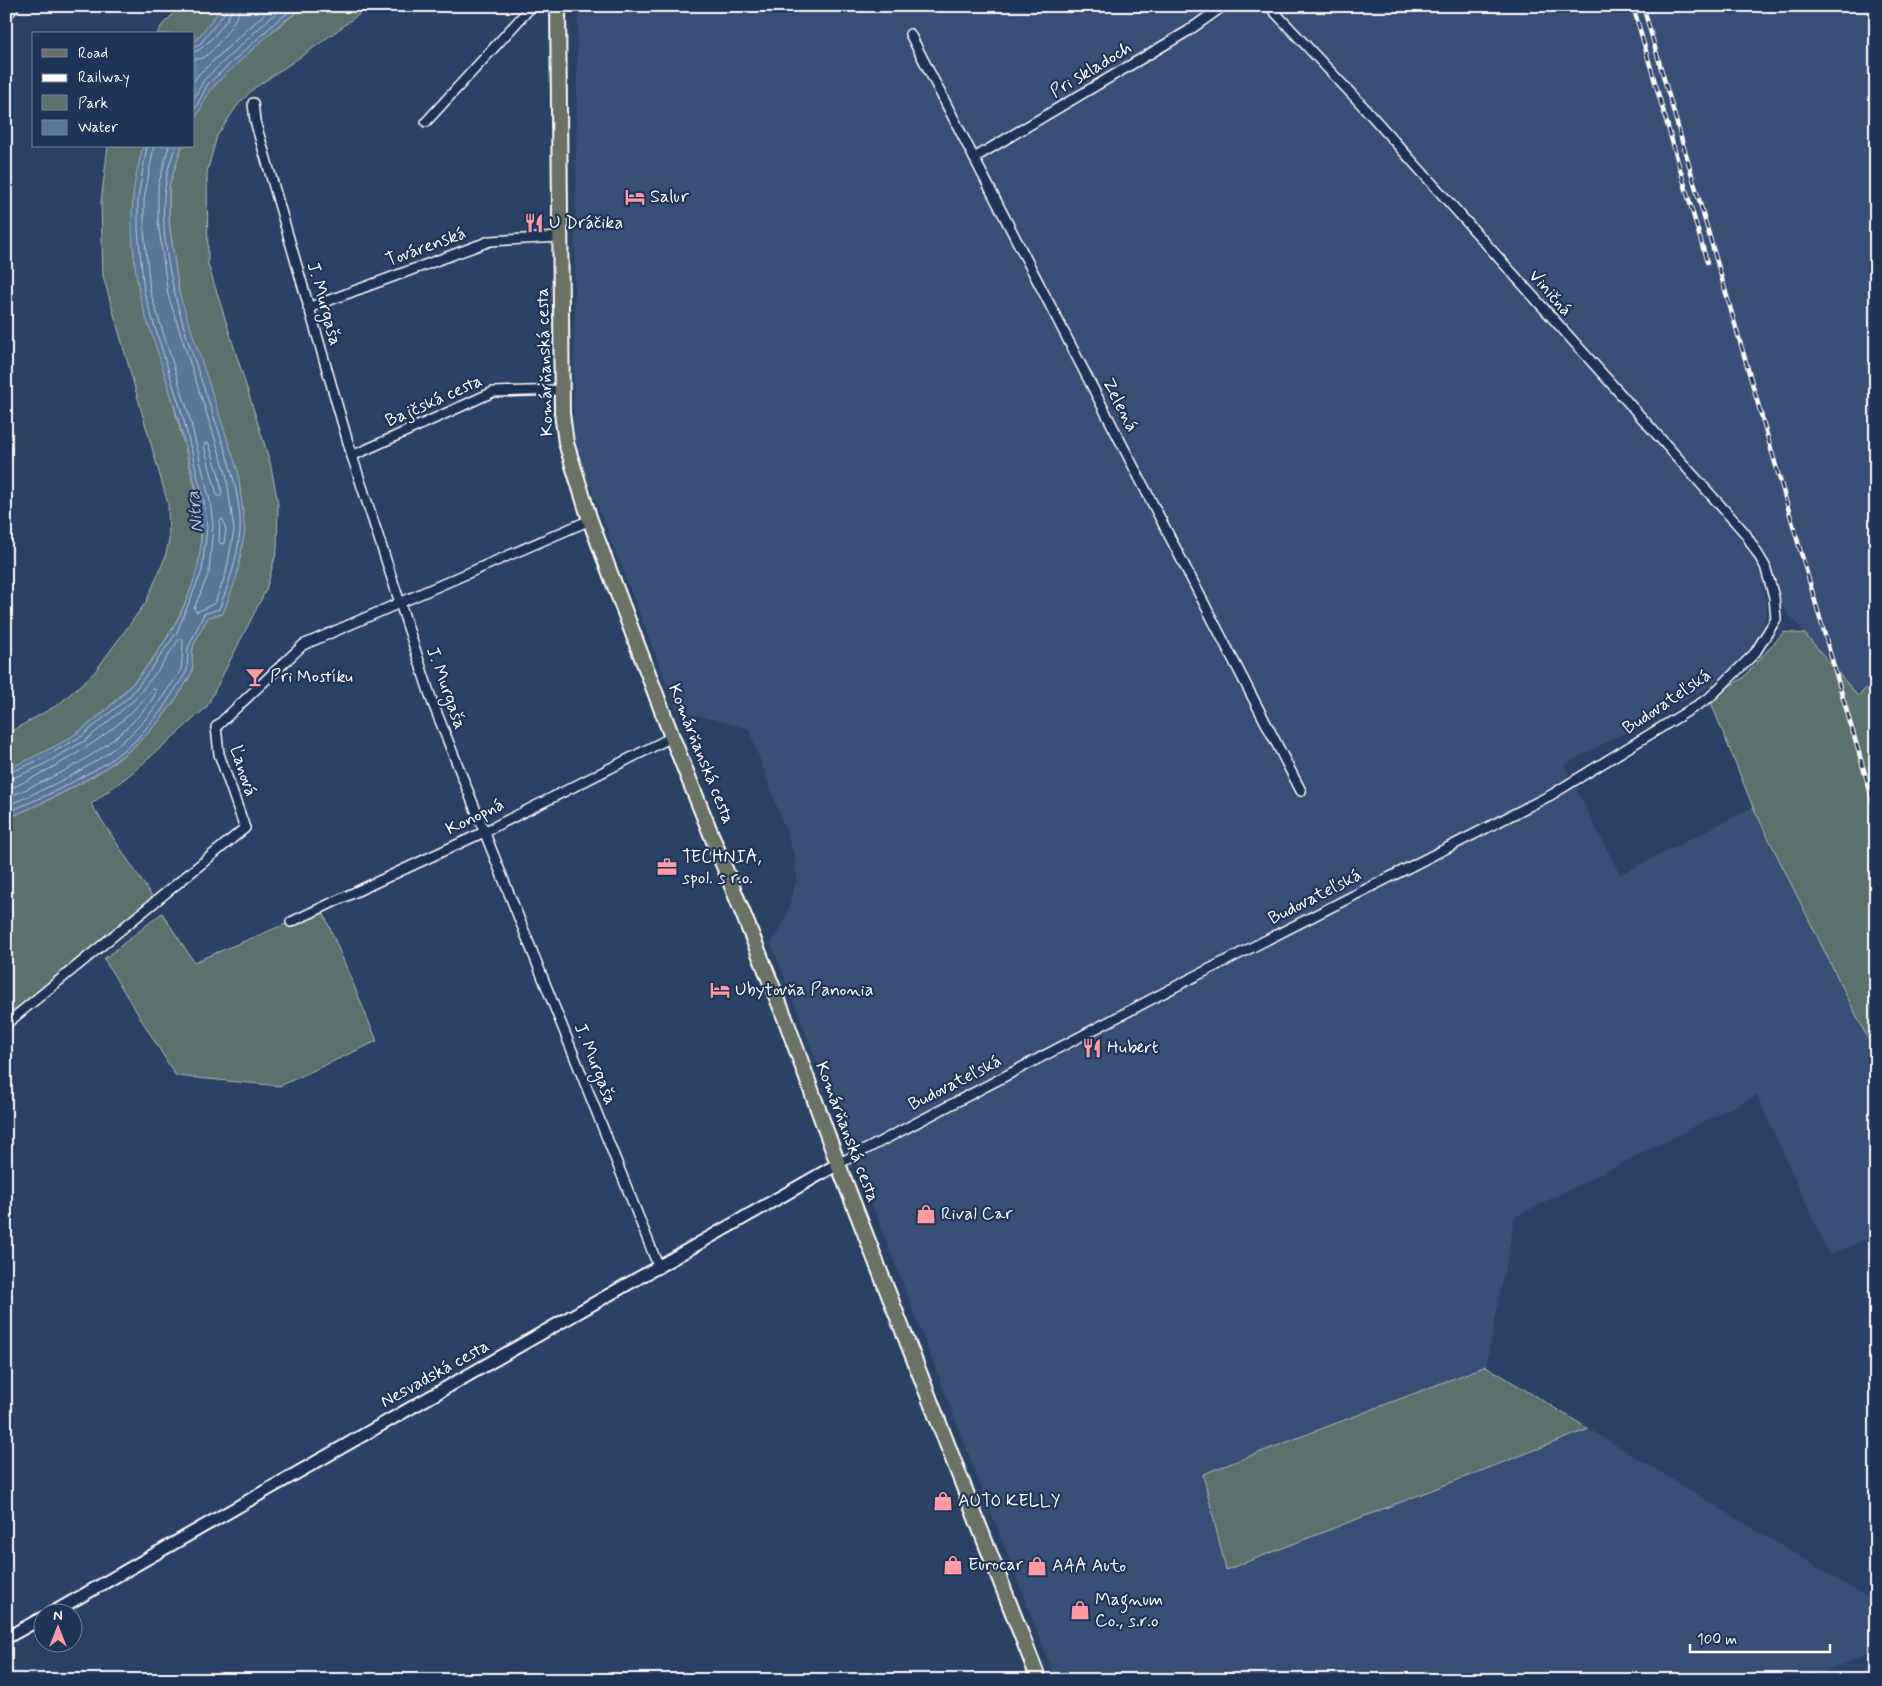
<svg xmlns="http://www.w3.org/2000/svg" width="1882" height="1686" font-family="Mynerve,sans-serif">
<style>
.built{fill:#395074}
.green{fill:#5a726e;stroke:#acb8b6}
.water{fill:#587698;stroke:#9badc1}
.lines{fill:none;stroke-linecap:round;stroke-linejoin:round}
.shore{stroke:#bcc8d6;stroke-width:1}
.street-casing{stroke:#fff;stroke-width:12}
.secondary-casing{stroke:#fff;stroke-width:15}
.primary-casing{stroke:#fff;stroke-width:18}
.street{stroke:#1d3557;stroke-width:9}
.secondary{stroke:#1d3557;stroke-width:11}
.primary{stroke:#6a7266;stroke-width:14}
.rail-casing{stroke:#fff;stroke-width:4.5}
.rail{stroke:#1d3557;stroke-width:2.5;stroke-dasharray:8;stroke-linecap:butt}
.labels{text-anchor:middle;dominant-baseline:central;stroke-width:4.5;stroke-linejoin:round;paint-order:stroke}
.street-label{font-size:18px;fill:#fff;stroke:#1d3557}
.poi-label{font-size:18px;fill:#fff;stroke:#1d3557;text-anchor:start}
.water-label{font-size:19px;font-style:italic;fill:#b4c1d1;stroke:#1d3557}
</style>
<rect width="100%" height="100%" fill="#2a4266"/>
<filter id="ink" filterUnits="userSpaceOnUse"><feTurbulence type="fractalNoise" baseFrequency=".02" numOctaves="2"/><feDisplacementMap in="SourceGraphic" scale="10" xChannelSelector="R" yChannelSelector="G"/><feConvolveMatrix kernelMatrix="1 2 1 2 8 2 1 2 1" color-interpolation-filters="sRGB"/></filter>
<g filter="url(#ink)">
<path class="built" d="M578,6H1876V688L1870,684L1859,696L1761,582L1767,609L1760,639L1738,664L1714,683L1685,700L1564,765L1620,875L1753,807L1876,1055V1235L1829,1255L1757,1095L1515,1217L1486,1366L1203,1474L1226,1570L1589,1429L1876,1603V1651L1802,1680H1056L771,943L785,921L797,878L795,857L749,729L677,710L576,450L573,425Z"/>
<g class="green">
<path d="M181,6H223L194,43V34H157L162,25Z"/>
<path d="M306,6H370L315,47L253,89L237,106L217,136L207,172L208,264L270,462L278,503L277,550L266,590L206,708L132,773L91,804L155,901L6,1019V819C86,784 147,755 191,674C195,667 190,656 193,648C196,638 203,627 208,617L223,613L169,221V186L182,146H194C194,139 192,130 194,123C201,85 275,28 306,6Z"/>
<path d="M108,146H143L133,198L135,256L199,503C201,525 203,550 197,571C178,636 133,691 80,731C58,747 31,758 6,770V734L59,704L94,673L146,602L165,558L169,540L168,504L103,276L101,202Z"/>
<path d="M1784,632L1805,634L1858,696L1870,684L1876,688V1055L1753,807L1709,698L1743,678Z"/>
<path d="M322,909L377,1041L280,1086L176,1076L104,959L162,913L194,962Z"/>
<path d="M1486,1366L1589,1429L1226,1570L1203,1474Z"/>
</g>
<g class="water">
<path d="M223,6H306L280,24L211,88L194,122V43Z"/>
<path d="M143,146H182L169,186V221L179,293L238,471L245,530L237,576L223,614L208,617C203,627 196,638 193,648C190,656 195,667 191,674C146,755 87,783 6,819V770C30,758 58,747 80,731C147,683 216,590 199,502C189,452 173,402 158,353C152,333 143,313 139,292C134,262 130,229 133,198C134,181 139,163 143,146Z"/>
</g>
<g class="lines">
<g class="shore">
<path d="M194,46L200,44L226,11L227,6"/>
<path d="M194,52C204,51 232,17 233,6"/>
<path d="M194,59C198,59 202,59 206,56C215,50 240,17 241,6"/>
<path d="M194,81L199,74L273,6"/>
<path d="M194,98L204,80L272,16L286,6"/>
<path d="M194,111L208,84L277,21L297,6"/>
<path d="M154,146L144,199V230L150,291L189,415L210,501L213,525L209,572L194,609L197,612L215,603L226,573L234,530L226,473L168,295L158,221V186L169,146"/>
<path d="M206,443L209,444L219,475L222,494L220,497L217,495L204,446Z"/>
<path d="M223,519L226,530L224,543L221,544L219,542L220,521Z"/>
<path d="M6,774L39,760L82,736L130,696L154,665L177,632L202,571L207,527L204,502L183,417L144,292L138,230V198L147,146"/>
<path d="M6,781L41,766L86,740L134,700L159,669L179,639H183C183,644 182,664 181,669C177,678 169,687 164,695C125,754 68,779 6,806"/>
<path d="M6,788L16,786C67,761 116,734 153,689L156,690C155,698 147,706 142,712C105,754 57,776 6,798"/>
<path d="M6,813L58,790L107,763L134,742L161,711L187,671L188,648L204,614L219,609C229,584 237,559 240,532C242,503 229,460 219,432C193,352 139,229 176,146"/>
</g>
<defs>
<g id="street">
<path d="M6,16L15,6"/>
<path d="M910,34L1301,791"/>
<path d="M253,103L255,121L352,456L432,701L659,1268"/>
<path d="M426,122L532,6"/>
<path d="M974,158L1188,31L1223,6"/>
<path d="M308,308L490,241L560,237"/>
<path d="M352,456L493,392L562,390"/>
<path d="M291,922L484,832L672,737"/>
<path d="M6,1024L245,828L219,754L216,727L303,645L590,520"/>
<path d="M838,1164L1188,980L1551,795L1709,698L1755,653L1776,619L1774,597L1765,566L1745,533L1361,104L1269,6"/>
</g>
<g id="secondary">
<path d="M50,1614L838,1164"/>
<path d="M6,1638L42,1618"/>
</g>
<path id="primary" d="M558,6L562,413L566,443L590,520L672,737L785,1018L838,1164L1039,1680"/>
</defs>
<use href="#street" class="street-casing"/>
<use href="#secondary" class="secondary-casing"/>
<use href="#primary" class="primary-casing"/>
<use href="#street" class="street"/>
<use href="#secondary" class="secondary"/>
<use href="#primary" class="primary"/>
<defs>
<g id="rail">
<path d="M1633,6L1707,262"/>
<path d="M1643,6L1876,812"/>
</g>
</defs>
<use href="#rail" class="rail-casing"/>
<use href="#rail" class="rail"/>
</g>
</g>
<defs>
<symbol id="hotel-bare" viewBox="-9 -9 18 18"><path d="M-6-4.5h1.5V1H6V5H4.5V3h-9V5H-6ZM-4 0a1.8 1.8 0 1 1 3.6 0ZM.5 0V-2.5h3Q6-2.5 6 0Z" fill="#ff9aa2" stroke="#1d3557" stroke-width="2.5" paint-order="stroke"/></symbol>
<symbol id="restaurant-bare" viewBox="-9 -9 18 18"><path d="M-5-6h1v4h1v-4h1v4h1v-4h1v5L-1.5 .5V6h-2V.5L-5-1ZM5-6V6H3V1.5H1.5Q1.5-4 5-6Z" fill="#ff9aa2" stroke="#1d3557" stroke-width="2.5" paint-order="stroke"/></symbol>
<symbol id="bar-bare" viewBox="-9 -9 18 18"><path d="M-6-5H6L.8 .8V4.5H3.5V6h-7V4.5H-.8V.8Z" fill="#ff9aa2" stroke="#1d3557" stroke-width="2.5" paint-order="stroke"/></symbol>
<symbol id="office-bare" viewBox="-9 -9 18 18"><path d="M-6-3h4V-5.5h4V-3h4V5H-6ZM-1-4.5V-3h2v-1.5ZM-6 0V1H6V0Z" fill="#ff9aa2" stroke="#1d3557" stroke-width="2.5" paint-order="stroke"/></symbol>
<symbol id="shop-bare" viewBox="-9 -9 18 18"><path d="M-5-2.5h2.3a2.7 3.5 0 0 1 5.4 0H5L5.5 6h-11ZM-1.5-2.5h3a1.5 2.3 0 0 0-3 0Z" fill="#ff9aa2" stroke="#1d3557" stroke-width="2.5" paint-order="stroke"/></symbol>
</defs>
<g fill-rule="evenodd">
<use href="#hotel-bare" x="621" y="183" width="28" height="28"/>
<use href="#restaurant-bare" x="520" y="209" width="28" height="28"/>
<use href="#bar-bare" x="241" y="663" width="28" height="28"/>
<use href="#office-bare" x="653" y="853" width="28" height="28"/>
<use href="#hotel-bare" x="706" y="976" width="28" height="28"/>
<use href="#restaurant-bare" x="1078" y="1034" width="28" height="28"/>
<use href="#shop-bare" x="912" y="1200" width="28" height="28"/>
<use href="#shop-bare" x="929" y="1487" width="28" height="28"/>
<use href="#shop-bare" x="939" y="1551" width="28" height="28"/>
<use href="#shop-bare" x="1023" y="1552" width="28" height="28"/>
<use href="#shop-bare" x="1066" y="1596" width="28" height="28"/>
</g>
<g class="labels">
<g class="street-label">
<text transform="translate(1091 70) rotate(-31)">Pri skladoch</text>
<text transform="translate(426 247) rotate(-20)">Továrenská</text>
<text transform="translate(1550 293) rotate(48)">Viničná</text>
<text transform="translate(324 304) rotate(74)">J. Murgaša</text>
<text transform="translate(545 362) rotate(-92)">Komárňanská cesta</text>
<text transform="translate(434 401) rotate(-24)">Bajčská cesta</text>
<text transform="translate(1120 405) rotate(63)">Zelená</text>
<text transform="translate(446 688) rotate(70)">J. Murgaša</text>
<text transform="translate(1667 702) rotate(-34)">Budovateľská</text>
<text transform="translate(701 754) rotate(68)">Komárňanská cesta</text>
<text transform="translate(243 771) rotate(72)">Ľanová</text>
<text transform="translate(475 817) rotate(-26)">Konopná</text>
<text transform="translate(1315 897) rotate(-27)">Budovateľská</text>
<text transform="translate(595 1064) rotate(68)">J. Murgaša</text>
<text transform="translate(955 1083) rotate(-27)">Budovateľská</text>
<text transform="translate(847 1132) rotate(69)">Komárňanská cesta</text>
<text transform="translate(435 1374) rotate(-29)">Nesvadská cesta</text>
</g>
<g class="poi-label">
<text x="650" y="197">Salur</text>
<text x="549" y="223">U Dráčika</text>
<text x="270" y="677">Pri Mostíku</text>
<text x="682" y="857">TECHNIA,<tspan x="682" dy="21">spol. s r.o.</tspan></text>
<text x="735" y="990">Ubytovňa Panonia</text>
<text x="1107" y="1048">Hubert</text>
<text x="941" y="1214">Rival Car</text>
<text x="958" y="1501">AUTO KELLY</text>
<text x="968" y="1565">Eurocar</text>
<text x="1052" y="1566">AAA Auto</text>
<text x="1095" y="1600">Magnum<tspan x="1095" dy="21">Co., s.r.o</tspan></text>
</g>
<g class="water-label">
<text transform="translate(195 512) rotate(-96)">Nitra</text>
</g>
</g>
<rect width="1882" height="1686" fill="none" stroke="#1d3557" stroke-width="25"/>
<rect x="12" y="12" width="1857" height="1661" fill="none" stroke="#fff" stroke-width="2" filter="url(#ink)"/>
<rect x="32" y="32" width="162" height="115" fill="#1d3557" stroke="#77869a"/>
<rect x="42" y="49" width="25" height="8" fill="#6a7266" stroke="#77869a"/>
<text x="78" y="58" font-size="15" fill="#ffffff">Road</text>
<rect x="42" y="74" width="25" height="8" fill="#ffffff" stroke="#77869a"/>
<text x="78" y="82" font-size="15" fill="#ffffff">Railway</text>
<rect x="42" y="95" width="25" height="15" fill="#5a726e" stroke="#77869a"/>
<text x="78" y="108" font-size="15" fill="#ffffff">Park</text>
<rect x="42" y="120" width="25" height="15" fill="#587698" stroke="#77869a"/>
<text x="78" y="132" font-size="15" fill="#ffffff">Water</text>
<g transform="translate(58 1628)"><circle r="24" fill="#1d3557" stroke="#77869a"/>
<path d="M0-4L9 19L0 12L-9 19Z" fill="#ff9aa2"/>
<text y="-8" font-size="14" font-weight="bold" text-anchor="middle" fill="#ffffff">N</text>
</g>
<path d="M1690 1644v8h140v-8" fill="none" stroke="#ffffff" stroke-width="2.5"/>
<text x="1697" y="1644" font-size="15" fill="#ffffff" stroke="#1d3557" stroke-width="4" paint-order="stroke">100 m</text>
</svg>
